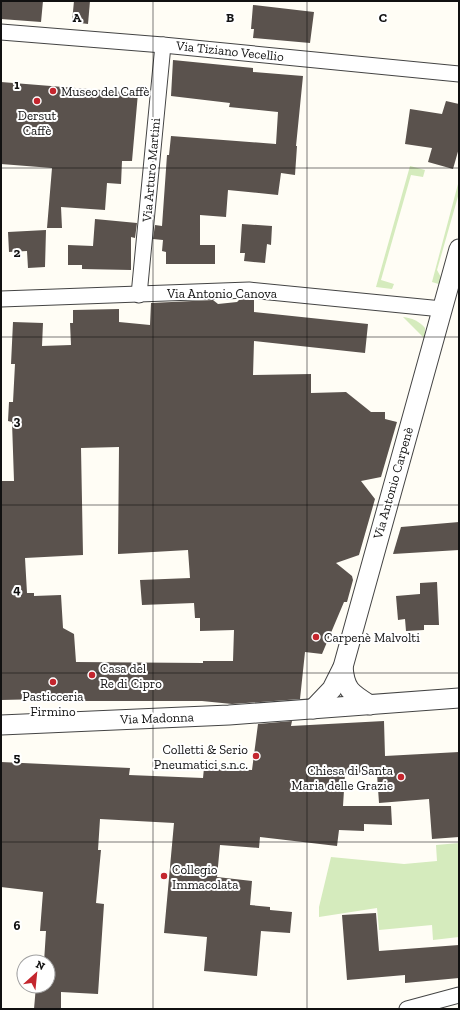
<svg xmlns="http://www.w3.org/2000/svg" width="460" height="1010" font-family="'Zilla Slab',serif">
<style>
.green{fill:#d5ebbd}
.building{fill:#5a524d;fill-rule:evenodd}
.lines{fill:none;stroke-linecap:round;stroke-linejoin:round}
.minor-casing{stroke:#444;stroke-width:17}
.tertiary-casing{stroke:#444;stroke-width:21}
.minor{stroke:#fff;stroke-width:15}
.tertiary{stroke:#fff;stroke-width:19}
.grid{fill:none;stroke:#111;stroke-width:1;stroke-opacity:0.55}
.poi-dot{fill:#c4262e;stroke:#fff;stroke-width:1.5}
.labels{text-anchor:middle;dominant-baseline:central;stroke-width:4;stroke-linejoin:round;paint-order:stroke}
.street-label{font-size:13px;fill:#111;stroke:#fff}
.poi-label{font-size:13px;fill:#111;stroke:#fff;text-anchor:start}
.grid-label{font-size:13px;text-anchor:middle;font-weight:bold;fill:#111;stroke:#fff;stroke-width:4;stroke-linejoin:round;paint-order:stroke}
</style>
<rect width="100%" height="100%" fill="#fffdf5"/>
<g class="green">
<path d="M410,166L425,170L423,177L411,175L381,280L394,284L392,289L376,287Z"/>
<path d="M458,184L459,193L437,270L443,281L442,285L432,282Z"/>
<path d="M403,317C412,318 419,321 425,328V339Z"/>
<path d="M459,843V937L433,940L432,925L379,930L377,908L319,917V907L331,857L404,864L437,861L436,845Z"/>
</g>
<g class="building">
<path d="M1,1H43L41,22L1,19Z"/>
<path d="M74,1H90L88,24L72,22Z"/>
<path d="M253,5L314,12L310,43L253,38L254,29H251Z"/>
<path d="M173,60L253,68V72L303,76L296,146H297L295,175L281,173L278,195L228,190L226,217L200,215V245H215V264H166V252L162,251L163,240L153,239L155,225L162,226L167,155H169L171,136L276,144L278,112L229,107L230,103L171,96Z"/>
<path d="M1,82L138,93L132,161H122L121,184L107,183L105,210L61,207L62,228H47L52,168L1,164Z"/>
<path d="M446,101L459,104V148L453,169L428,162L432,148L405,144L410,109L442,114Z"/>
<path d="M95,219L137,223L135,238L131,237V270L82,269V265H68V245L93,246Z"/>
<path d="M242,224L272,226L271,245L267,244L265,263L244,261L245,253H240Z"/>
<path d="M46,230L45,267L28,268L27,251L9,252L8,232Z"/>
<path d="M240,299L254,300V312L368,324L365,353L254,341L253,375L311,374V393L346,392L371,412H385V419L397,422L381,477L361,481L375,499L359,555L336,563L352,576L353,580L347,602H344L322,654L305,652L300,699L232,704L202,701H73L44,699L1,700V481H14L12,422L8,421L9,402H13L15,364H11L13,322L43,323L42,346L71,345L70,323H73V310L119,309V322L150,325L151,303L213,300L218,304L237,302ZM119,447L118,554L188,550L190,578L140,580L142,605L194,603L195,618H200V631L234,630L233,661H203V663L76,662L74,634L63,628L61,595L34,596V593H27L25,558L83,555L81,448Z"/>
<path d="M459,522V550L393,554L401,527Z"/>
<path d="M437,582L439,625H424V630L406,631L405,619L398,620L396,596L420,594V583Z"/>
<path d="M292,721L291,726L384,721L385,756L459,752V837L432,839L429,799L379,803L377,774H345L343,806H391L392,825L364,824V831L339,830L337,846L260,837L259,848L220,845L217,877L252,881L250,905L270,907V910L292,912L290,933L261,931L257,976L204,971L207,937L164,933L174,823L100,819L98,850H101L96,903L104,904L98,994L61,992V1009H34L36,986H48V962H44L46,931H40L43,892L1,887V762L130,768L129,775L203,778L204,768L252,770L258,724Z"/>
<path d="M376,913L379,951L459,945V978L405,983V975L347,980L342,915Z"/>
</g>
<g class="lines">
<defs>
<g id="minor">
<path d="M1,32L163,45L459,74"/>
<path d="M139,295L163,45"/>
<path d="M1,299L249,290L442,309"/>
<path d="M407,1009L459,995"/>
</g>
<g id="tertiary">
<path d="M343,667C345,690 351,693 370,705"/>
<path d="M313,709L332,689L343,667L459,249"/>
<path d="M1,725L229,715L459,698"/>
</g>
</defs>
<use href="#minor" class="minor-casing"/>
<use href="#tertiary" class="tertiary-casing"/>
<use href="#minor" class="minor"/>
<use href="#tertiary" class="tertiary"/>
</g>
<path class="grid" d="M153,1V1009M307,1V1009M1,168H459M1,337H459M1,505H459M1,673H459M1,842H459"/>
<g class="poi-dot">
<circle cx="53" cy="91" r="4"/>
<circle cx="37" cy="101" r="4"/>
<circle cx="316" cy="637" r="4"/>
<circle cx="92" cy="675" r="4"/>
<circle cx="53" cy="682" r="4"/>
<circle cx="256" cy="756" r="4"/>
<circle cx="401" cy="777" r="4"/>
<circle cx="164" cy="876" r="4"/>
</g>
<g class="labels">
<g class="street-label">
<text transform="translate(230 51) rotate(6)">Via Tiziano Vecellio</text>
<text transform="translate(151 170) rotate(-85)">Via Arturo Martini</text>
<text x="222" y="293">Via Antonio Canova</text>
<text transform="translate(393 483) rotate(-74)">Via Antonio Carpenè</text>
<text transform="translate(157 718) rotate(-2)">Via Madonna</text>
</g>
<g class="poi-label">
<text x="61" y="91">Museo del Caffè</text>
<text x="37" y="115" text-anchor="middle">Dersut<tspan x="37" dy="15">Caffè</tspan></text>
<text x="324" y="637">Carpenè Malvolti</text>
<text x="100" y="668">Casa del<tspan x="100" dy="15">Re di Cipro</tspan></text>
<text x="53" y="696" text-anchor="middle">Pasticceria<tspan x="53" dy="15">Firmino</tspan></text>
<text x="248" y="749" text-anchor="end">Colletti &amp; Serio<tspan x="248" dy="15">Pneumatici s.n.c.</tspan></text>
<text x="393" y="770" text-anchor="end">Chiesa di Santa<tspan x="393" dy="15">Maria delle Grazie</tspan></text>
<text x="172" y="869">Collegio<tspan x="172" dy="15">Immacolata</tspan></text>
</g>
</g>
<g class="grid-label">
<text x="77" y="22">A</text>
<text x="230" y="22">B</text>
<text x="383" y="22">C</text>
<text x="17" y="89">1</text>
<text x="17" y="257">2</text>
<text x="17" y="425">3</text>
<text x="17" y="594">4</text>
<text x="17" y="762">5</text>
<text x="17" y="930">6</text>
</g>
<rect width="460" height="1010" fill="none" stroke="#111111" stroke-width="4"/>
<g transform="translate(36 974) rotate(27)"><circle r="19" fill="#ffffff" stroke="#a0a0a0"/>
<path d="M0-3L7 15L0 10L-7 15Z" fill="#c4262e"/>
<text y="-6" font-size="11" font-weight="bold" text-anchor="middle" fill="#111111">N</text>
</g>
</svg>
